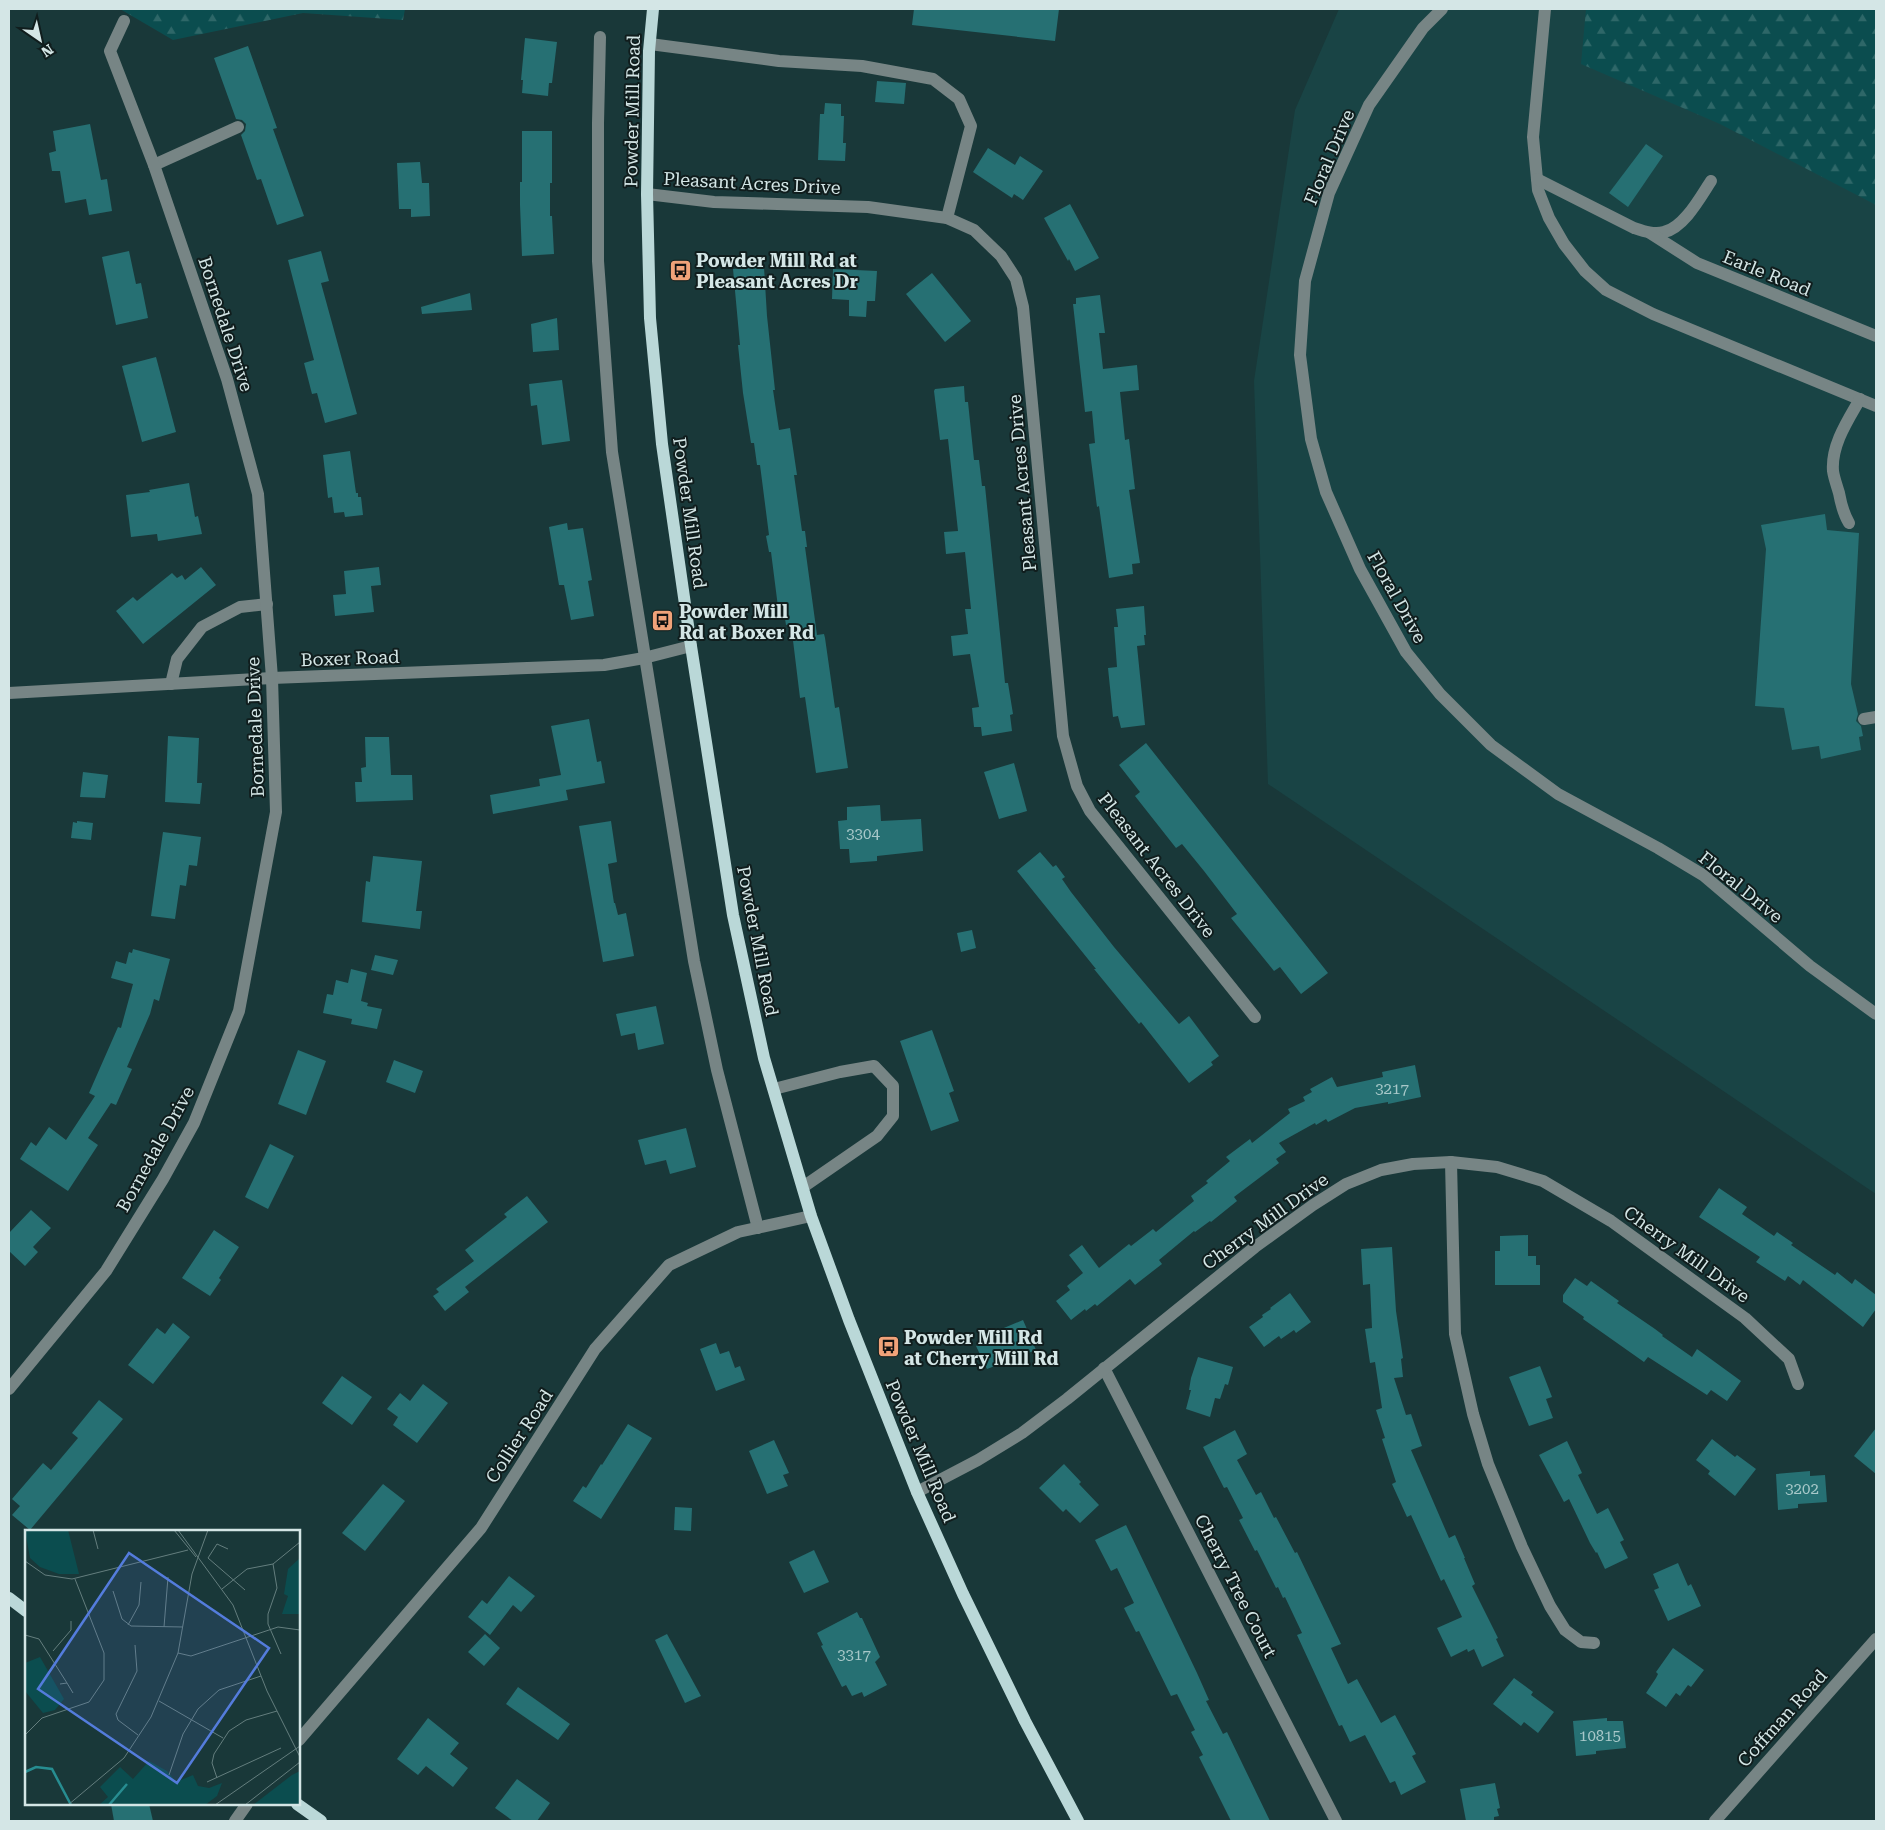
<svg xmlns="http://www.w3.org/2000/svg" width="1885" height="1830" font-family="'Roboto Serif',serif">
<style>
.built{fill:#194445}
.forest{fill:url(#forest-firs)}
.building{fill:#267073}
.lines{fill:none;stroke-linecap:round;stroke-linejoin:round}
.minor{stroke:#778585;stroke-width:12}
.major{stroke:#bad8d8;stroke-width:12}
.labels{text-anchor:middle;dominant-baseline:central;stroke-width:4;stroke-linejoin:round;paint-order:stroke}
.number-label{font-size:15px;fill:#a8c8c9}
.street-label{font-size:18px;fill:#d4e6e6;stroke:#101d1d}
.poi-label{font-size:18px;font-weight:bold;fill:#d4e6e6;stroke:#101d1d;text-anchor:start}
.inset-river{fill:none;stroke:#278d91;stroke-width:2.5}
.inset-road{fill:none;stroke:#647e7e;stroke-width:1}
.view{fill:#547cdc;fill-opacity:0.15;stroke:#547cdc;stroke-width:2.5}
.inset-edge{fill:none;stroke:#d4e6e6;stroke-width:2.5}
</style>
<defs>
<pattern id="forest-firs" width="22" height="20" patternUnits="userSpaceOnUse" patternTransform="scale(1.25)"><rect width="22" height="20" fill="#0b4d4f"/><path d="M5 1l3.5 6h-7zM16 11l3.5 6h-7z" fill="#2e6768"/></pattern>
</defs>
<rect width="100%" height="100%" fill="#193839"/>
<path class="built" d="M1339,9H1876V1194L1268,784L1254,381L1295,110Z"/>
<g class="forest">
<path d="M120,9H405L403,20L303,13L173,40Z"/>
<path d="M1586,9H1876V205L1720,124L1581,64Z"/>
</g>
<g class="building">
<path d="M914,9H1059L1055,41L912,25Z"/>
<path d="M525,38L557,42L552,83H549L548,96L522,93L523,80H521Z"/>
<path d="M248,46L277,128L273,129L304,216L277,225L261,179L257,180L241,135L245,131L246,124L242,120L236,119L214,58Z"/>
<path d="M877,81L906,83L904,104L875,102Z"/>
<path d="M825,103L841,104V116H844L843,143H846L845,161L818,160L820,114H824Z"/>
<path d="M90,124L101,180L107,179L112,211L89,215L86,199L65,203L60,171H52L49,153L56,151L53,131Z"/>
<path d="M522,131H552V183H550V216H552L554,254L522,256L520,205V182H522Z"/>
<path d="M1646,144L1663,156L1628,207L1609,193Z"/>
<path d="M988,148L1015,165L1020,156L1043,171L1023,200L1014,194L1012,198L973,172Z"/>
<path d="M420,162L422,183H429L430,216L411,217V209H399L397,163Z"/>
<path d="M1070,204L1099,258L1075,271L1069,259L1068,261L1044,218Z"/>
<path d="M129,251L136,284L141,283L148,318L116,325L102,257Z"/>
<path d="M321,251L329,281L321,283L357,414L325,423L317,393L312,394L304,363L314,360L288,260Z"/>
<path d="M764,267L767,316L775,390H773L779,430L790,428L797,475H794L802,531H805L807,547H805L817,635L824,634L825,638L835,708L839,707L848,768L816,773L805,697L800,698L791,624L786,625L783,606L778,607L771,552H769L766,536L769,535L760,465H757L754,443H751L743,393L738,345H740L733,269Z"/>
<path d="M833,269L877,271L875,301H867L866,317L849,316V300L832,299Z"/>
<path d="M932,273L971,321L945,342L906,294Z"/>
<path d="M470,293L472,310L422,314L421,307Z"/>
<path d="M1100,295L1105,333H1099L1103,369L1137,365L1139,390L1120,392L1125,440L1129,439L1135,489L1129,490L1140,563L1132,564L1133,574L1109,578L1099,506L1097,507L1089,444L1095,443L1092,411L1085,412L1073,304H1076V298Z"/>
<path d="M557,318L559,350L533,352L531,324Z"/>
<path d="M156,357L176,432L142,442L122,366Z"/>
<path d="M562,380L570,441L542,445L537,405L531,406L529,384Z"/>
<path d="M964,386L965,402H968L974,460H979L982,486H985L1005,683H1008L1013,714L1010,715L1012,731L982,736L981,727H974L972,708L979,707L970,654L953,656L951,636L968,634L965,609H971L965,552L946,554L944,532L958,531L948,439L940,440L934,391L935,389Z"/>
<path d="M350,451L356,493H358V497H361L363,515L345,517L344,512L334,513L332,497L328,498L323,455Z"/>
<path d="M189,483L195,517L198,516L202,534L158,541L157,534L131,537L126,495L150,492L149,490Z"/>
<path d="M1825,514L1827,530L1859,533L1851,684L1858,714L1856,721L1861,726L1863,736L1859,737L1861,750L1821,759L1819,746L1792,750L1784,708L1755,706L1766,549L1761,525Z"/>
<path d="M567,523L568,530L583,528L592,580L588,581L594,616L571,620L564,585H559L549,527Z"/>
<path d="M201,567L216,585L143,644L116,611L133,597L137,601L172,573L177,578L182,575L185,580Z"/>
<path d="M379,567L381,585L371,586L374,612L335,616L333,595L346,594L344,571Z"/>
<path d="M1144,606L1146,635H1144L1145,645L1137,646L1145,725L1121,728L1118,716L1113,717L1108,668L1117,667L1114,627H1118L1116,609Z"/>
<path d="M589,719L597,762L601,761L605,783L566,790L568,800L493,814L490,795L540,786L539,779L561,775L551,726Z"/>
<path d="M168,736L199,738L197,783H202L200,804L165,802Z"/>
<path d="M365,737H389L391,775H412L413,800L356,802L355,782H362L361,768L366,767Z"/>
<path d="M1146,743L1328,973L1301,994L1280,967L1274,971L1231,918L1237,914L1204,871L1182,844L1176,848L1135,796L1140,792L1119,765Z"/>
<path d="M1014,763L1027,811L999,819L984,772Z"/>
<path d="M83,772L108,775L105,798L80,797Z"/>
<path d="M880,805L881,821L921,819L923,851L877,856V861L850,863L849,849H840L838,821L847,820V807Z"/>
<path d="M77,821L93,823L91,840L71,838L73,822L77,823Z"/>
<path d="M611,821L617,862L608,864L614,903H615L618,915L626,913L634,956L603,962L579,826Z"/>
<path d="M163,832L201,837L197,866L189,865L186,886L180,885L175,919L151,916Z"/>
<path d="M1040,852L1053,867L1056,865L1065,877L1062,879L1071,892L1114,947L1179,1024L1189,1016L1219,1056L1211,1062L1213,1065L1189,1083L1141,1022L1139,1024L1094,969H1096L1017,871Z"/>
<path d="M373,856L422,861L416,911H422L420,929L362,922L366,881L370,882Z"/>
<path d="M972,930L976,948L961,952L957,933Z"/>
<path d="M133,949L170,959L159,1001L154,999L150,1014L127,1067L132,1069L116,1105L111,1103L88,1138L98,1145L68,1191L20,1159L31,1142L36,1146L49,1127L66,1140L95,1096L89,1093L118,1027L121,1028L133,984L111,978L116,961L126,964L129,952L132,953Z"/>
<path d="M375,955L398,960L393,975L371,970Z"/>
<path d="M351,969L367,973L361,1001L368,1003L367,1006L382,1009L377,1029L351,1024L352,1019L323,1013L327,994L333,995L336,980L348,983Z"/>
<path d="M656,1006L664,1044L638,1050L635,1033L621,1036L616,1014Z"/>
<path d="M932,1030L954,1091L949,1093L959,1121L931,1131L900,1041Z"/>
<path d="M298,1050L326,1061L306,1115L278,1104Z"/>
<path d="M394,1060L423,1071L415,1093L386,1082Z"/>
<path d="M1415,1065L1421,1097L1388,1104V1102L1355,1108L1328,1122L1326,1119L1316,1125L1315,1123L1279,1143L1286,1152L1276,1159L1279,1163L1234,1197L1237,1201L1211,1222L1210,1221L1195,1232L1194,1231L1159,1260L1162,1264L1135,1285L1130,1279L1097,1306L1095,1304L1086,1311L1085,1309L1071,1320L1056,1301L1070,1290L1067,1286L1083,1273L1069,1255L1082,1245L1099,1268L1129,1244L1131,1246L1153,1229L1156,1232L1194,1201L1191,1196L1208,1183L1206,1181L1230,1161L1226,1157L1250,1139L1252,1143L1290,1113L1288,1109L1305,1101L1303,1097L1312,1092L1310,1089L1332,1077L1337,1087L1383,1077L1382,1072Z"/>
<path d="M686,1128L696,1167L670,1174L666,1160L645,1165L638,1140Z"/>
<path d="M270,1144L294,1156L268,1209L245,1197Z"/>
<path d="M1719,1188L1747,1207L1742,1214L1774,1236L1777,1232L1793,1243L1791,1245L1835,1275L1837,1272L1852,1284L1855,1279L1876,1295V1309L1863,1327L1803,1280L1800,1285L1788,1276L1785,1281L1756,1262L1760,1257L1699,1217Z"/>
<path d="M527,1196L548,1222L465,1287L469,1292L445,1311L433,1296L439,1292L436,1289L474,1261L465,1250L507,1217L504,1214Z"/>
<path d="M31,1210L51,1228L33,1247L38,1252L25,1266L9,1251V1233Z"/>
<path d="M214,1230L239,1247L219,1278L221,1280L210,1296L182,1278Z"/>
<path d="M1528,1235V1256H1536V1265H1540V1285H1495V1251H1500V1236Z"/>
<path d="M1392,1247L1396,1311L1403,1358L1401,1359L1403,1377L1394,1378L1406,1415L1411,1414L1422,1446L1411,1450L1449,1538L1455,1535L1465,1558H1464L1475,1584L1472,1586L1498,1638L1496,1639L1504,1656L1482,1667L1474,1649L1468,1652L1467,1649L1451,1657L1437,1628L1462,1617L1444,1579L1441,1581L1411,1515L1407,1517L1392,1484L1396,1482L1382,1439L1385,1438L1376,1410L1382,1408L1375,1362L1370,1363L1365,1329L1372,1328L1370,1284L1363,1285L1361,1249Z"/>
<path d="M1575,1278L1587,1286L1591,1281L1619,1301L1617,1303L1655,1329L1663,1335L1662,1336L1692,1357L1697,1349L1741,1381L1727,1401L1711,1390L1707,1395L1648,1357L1644,1362L1583,1319L1584,1317L1563,1302V1295Z"/>
<path d="M1290,1293L1311,1322L1296,1333L1294,1330L1281,1339L1279,1336L1264,1347L1249,1327L1263,1317L1262,1315L1271,1309L1270,1308Z"/>
<path d="M1023,1320L1036,1350L987,1369L976,1346L994,1338L992,1333Z"/>
<path d="M173,1323L190,1337L153,1384L128,1365L157,1328L165,1334Z"/>
<path d="M716,1343L720,1354L729,1351L735,1368L740,1366L745,1380L716,1391L700,1349Z"/>
<path d="M1198,1357L1233,1367L1228,1385L1225,1384L1220,1399L1215,1398L1210,1417L1186,1409L1191,1390H1189L1191,1378Z"/>
<path d="M1540,1366L1552,1397L1546,1399L1553,1418L1529,1426L1509,1377Z"/>
<path d="M342,1376L372,1397L352,1425L322,1403Z"/>
<path d="M423,1384L448,1403L417,1443L393,1425L398,1417L387,1409L400,1393L410,1401Z"/>
<path d="M99,1400L123,1419L30,1530L12,1515L20,1506L12,1499L43,1463L51,1470L78,1438L72,1433Z"/>
<path d="M628,1424L652,1438L601,1519L573,1501L583,1486L586,1488L601,1464L602,1465Z"/>
<path d="M1876,1428V1474L1854,1456Z"/>
<path d="M1235,1430L1247,1454L1237,1460L1256,1495L1261,1492L1274,1518L1276,1517L1295,1553L1297,1552L1341,1644L1331,1648L1348,1684L1357,1679L1381,1723L1395,1715L1416,1754L1412,1756L1426,1782L1401,1795L1395,1781L1390,1783L1365,1735L1350,1742L1342,1725L1339,1726L1297,1635L1302,1633L1285,1597L1283,1598L1278,1587L1276,1588L1257,1550L1255,1551L1239,1520L1243,1518L1227,1487L1224,1488L1203,1447Z"/>
<path d="M1712,1439L1735,1457L1737,1455L1756,1469L1735,1496L1708,1474L1710,1471L1696,1460Z"/>
<path d="M774,1440L789,1473L783,1475L788,1486L767,1494L749,1451Z"/>
<path d="M1567,1441L1582,1473L1578,1475L1597,1514L1608,1508L1624,1540L1620,1542L1628,1558L1605,1569L1597,1552L1596,1553L1590,1543L1569,1499L1564,1502L1539,1455Z"/>
<path d="M1064,1464L1081,1482L1079,1484L1099,1505L1080,1523L1066,1509L1063,1512L1039,1488Z"/>
<path d="M1810,1471V1476L1825,1475L1827,1502L1798,1504V1508L1778,1510L1776,1474Z"/>
<path d="M383,1484L405,1501L365,1551L342,1533Z"/>
<path d="M675,1507L692,1508L691,1531L674,1530Z"/>
<path d="M1126,1525L1197,1673L1209,1700L1206,1701L1223,1734L1227,1732L1270,1821H1231L1199,1757L1203,1755L1191,1732L1195,1730L1177,1694L1171,1696L1139,1631L1136,1632L1124,1608L1134,1603L1117,1568L1111,1571L1095,1540Z"/>
<path d="M814,1550L829,1582L804,1593L789,1562Z"/>
<path d="M1678,1563L1688,1586L1691,1584L1701,1606L1668,1621L1654,1590L1659,1588L1653,1574Z"/>
<path d="M509,1576L535,1596L521,1612L513,1605L490,1635L468,1617L482,1600L487,1604Z"/>
<path d="M857,1612L860,1618H862L880,1657L875,1662L887,1685L864,1697L862,1692L852,1696L846,1685L842,1687L821,1646L823,1645L817,1633Z"/>
<path d="M485,1634L500,1648L484,1666L468,1652Z"/>
<path d="M667,1634L701,1696L685,1703L655,1640Z"/>
<path d="M1673,1648L1704,1670L1691,1687L1688,1685L1680,1696L1676,1693L1666,1707L1646,1693L1656,1678L1658,1674L1656,1672Z"/>
<path d="M1514,1678L1533,1692L1531,1695L1554,1712L1538,1733L1524,1722L1521,1726L1493,1704Z"/>
<path d="M518,1687L570,1724L558,1740L506,1704Z"/>
<path d="M428,1718L459,1743L450,1754L468,1768L453,1787L426,1766L418,1775L397,1759Z"/>
<path d="M1607,1718V1721H1623L1626,1748L1596,1751V1754L1576,1756L1573,1721Z"/>
<path d="M517,1779L550,1803L537,1821H513L495,1808Z"/>
<path d="M1495,1783L1500,1808L1497,1809L1499,1816L1494,1817V1821H1466L1460,1789Z"/>
<path d="M111,1804H149L153,1821H114Z"/>
</g>
<g class="lines">
<g class="minor">
<path d="M1442,9L1423,28L1369,105L1329,193L1305,281L1300,355L1311,439L1326,492L1360,569L1406,652L1440,694L1491,745L1558,794L1658,848L1703,875L1810,966L1876,1014"/>
<path d="M1545,9L1533,137L1538,190L1549,218L1564,244L1585,271L1606,290L1653,314L1876,406"/>
<path d="M600,37L598,123V261L612,452L694,961L717,1070L758,1228"/>
<path d="M650,44L779,61L862,66L933,79L959,99L971,126L947,218"/>
<path d="M154,165L238,127"/>
<path d="M1537,179L1634,228C1643,231 1654,235 1664,232C1684,228 1701,196 1711,181"/>
<path d="M647,194L714,202L868,207L947,218L974,230L1001,256L1016,279L1023,307L1063,736L1077,786L1090,811L1255,1017"/>
<path d="M1650,233L1697,263L1876,336"/>
<path d="M1849,523C1843,513 1841,504 1839,493C1837,486 1834,478 1833,471C1831,445 1848,420 1860,399"/>
<path d="M171,684L177,659L202,627L240,607L267,604"/>
<path d="M9,693L272,678L604,665L644,658L691,646"/>
<path d="M1864,719L1876,717"/>
<path d="M774,1089L840,1072L874,1066L893,1086V1116L877,1136L803,1187"/>
<path d="M1451,1162L1455,1334L1473,1414L1488,1464L1522,1547L1550,1606L1565,1630L1581,1642L1594,1643"/>
<path d="M1104,1368L1336,1821"/>
<path d="M9,1389L106,1271L163,1179L194,1123L239,1011L276,812L272,678L258,494L227,379L154,165L110,51L124,21"/>
<path d="M917,1492L978,1460L1022,1433L1067,1399L1255,1247L1313,1205L1346,1184L1381,1170L1413,1164L1451,1162L1497,1167L1543,1181L1611,1221L1745,1318L1789,1359L1798,1384"/>
<path d="M299,1740L481,1528L595,1349L669,1265L738,1232L811,1216"/>
<path d="M235,1821L247,1804"/>
<path d="M1715,1821L1876,1639"/>
</g>
<g class="major">
<path d="M653,9L649,51L647,194L650,318L662,444L691,646L733,915L764,1058L811,1216L849,1320L917,1492L963,1594L1025,1721L1078,1821"/>
<path d="M9,1598L26,1611"/>
<path d="M297,1804L321,1821"/>
</g>
</g>
<defs>
<symbol id="bus-square" viewBox="-11 -11 22 22"><rect x="-9" y="-9" width="18" height="18" rx="4" fill="#f0a279" stroke="#101d1d"/><path d="M-5-6H5V4H4V6H2V4H-2V6H-4V4H-5ZM-3.5-4V0h7V-4ZM-3.5 1.2v1.5H-2V1.2ZM2 1.2v1.5H3.5V1.2Z" fill="#111"/></symbol>
</defs>
<g fill-rule="evenodd">
<use href="#bus-square" x="668" y="258" width="25" height="25"/>
<use href="#bus-square" x="650" y="608" width="25" height="25"/>
<use href="#bus-square" x="876" y="1334" width="25" height="25"/>
</g>
<g class="labels">
<g class="number-label">
<text x="863" y="834">3304</text>
<text x="1392" y="1089">3217</text>
<text x="1802" y="1489">3202</text>
<text x="854" y="1655">3317</text>
<text x="1600" y="1736">10815</text>
</g>
<g class="street-label">
<text transform="translate(632 111) rotate(-89)">Powder Mill Road</text>
<text transform="translate(1329 157) rotate(-67)">Floral Drive</text>
<text transform="translate(752 183) rotate(3)">Pleasant Acres Drive</text>
<text transform="translate(1767 273) rotate(22)">Earle Road</text>
<text transform="translate(226 324) rotate(72)">Bornedale Drive</text>
<text transform="translate(1022 483) rotate(-95)">Pleasant Acres Drive</text>
<text transform="translate(690 513) rotate(82)">Powder Mill Road</text>
<text transform="translate(1397 597) rotate(61)">Floral Drive</text>
<text transform="translate(350 658) rotate(-2)">Boxer Road</text>
<text transform="translate(255 727) rotate(-92)">Bornedale Drive</text>
<text transform="translate(1157 865) rotate(52)">Pleasant Acres Drive</text>
<text transform="translate(1741 887) rotate(39)">Floral Drive</text>
<text transform="translate(758 941) rotate(79)">Powder Mill Road</text>
<text transform="translate(155 1149) rotate(-61)">Bornedale Drive</text>
<text transform="translate(1265 1221) rotate(-36)">Cherry Mill Drive</text>
<text transform="translate(1687 1254) rotate(36)">Cherry Mill Drive</text>
<text transform="translate(519 1436) rotate(-57)">Collier Road</text>
<text transform="translate(921 1451) rotate(67)">Powder Mill Road</text>
<text transform="translate(1236 1586) rotate(63)">Cherry Tree Court</text>
<text transform="translate(1782 1718) rotate(-48)">Coffman Road</text>
</g>
<g class="poi-label">
<text x="696" y="260">Powder Mill Rd at<tspan x="696" dy="21">Pleasant Acres Dr</tspan></text>
<text x="679" y="611">Powder Mill<tspan x="679" dy="21">Rd at Boxer Rd</tspan></text>
<text x="904" y="1337">Powder Mill Rd<tspan x="904" dy="21">at Cherry Mill Rd</tspan></text>
</g>
</g>
<g transform="translate(25 1530)">
<rect width="275" height="275" fill="#193839"/>
<path d="M0,0H43L54,44H34L15,37L5,28ZM15,127L39,169L30,180L18,183L0,161V133ZM124,231L142,241L151,252L168,245L173,256L184,258L197,253L192,266L180,275H74L83,267L75,257L95,237L108,249ZM275,241V275H228L267,245Z" fill="#0b4d4f"/>
<path d="M275,28V84H257L263,66L259,64L263,39Z" fill="#0b4d4f"/>
<path class="inset-river" d="M0,242L11,237L27,239L46,275M84,275L102,254"/>
<path class="inset-road" d="M68,0L73,19M149,0L171,27M153,0L208,75L242,161L275,227M203,19L192,14L183,28L220,60M0,31L20,45L47,49L163,20M248,34L252,58L243,84V94L256,124M197,59L222,39L248,34L275,12M88,61L97,89L106,96L158,97M103,95L114,75L116,52M139,97L143,47M0,105L14,109L42,153M110,115L112,141L91,184L93,190L113,205M28,121L46,100V91M153,123L166,126L253,97L275,100M35,154L42,153L48,163M134,171L198,208M0,205L17,188L64,172L79,150V123L50,49M144,245L158,204L173,179L194,160L236,146M192,248L187,233L189,224L204,201L221,190L252,181M182,252L256,218M43,275L99,228L126,187L153,123L167,44L183,0M190,275L275,216M220,275L275,232"/>
<path class="view" d="M104,23L244,118L152,253L13,159Z"/>
<rect width="275" height="275" class="inset-edge"/>
</g>
<rect width="1885" height="1830" fill="none" stroke="#d4e6e6" stroke-width="20"/>
<g transform="translate(40 40) rotate(146)" stroke="#101d1d" stroke-width="4" paint-order="stroke">
<path d="M0-4L9 19L0 12L-9 19Z" fill="#d4e6e6"/>
<text y="-8" font-size="14" font-weight="bold" text-anchor="middle" fill="#d4e6e6">N</text>
</g>
</svg>
